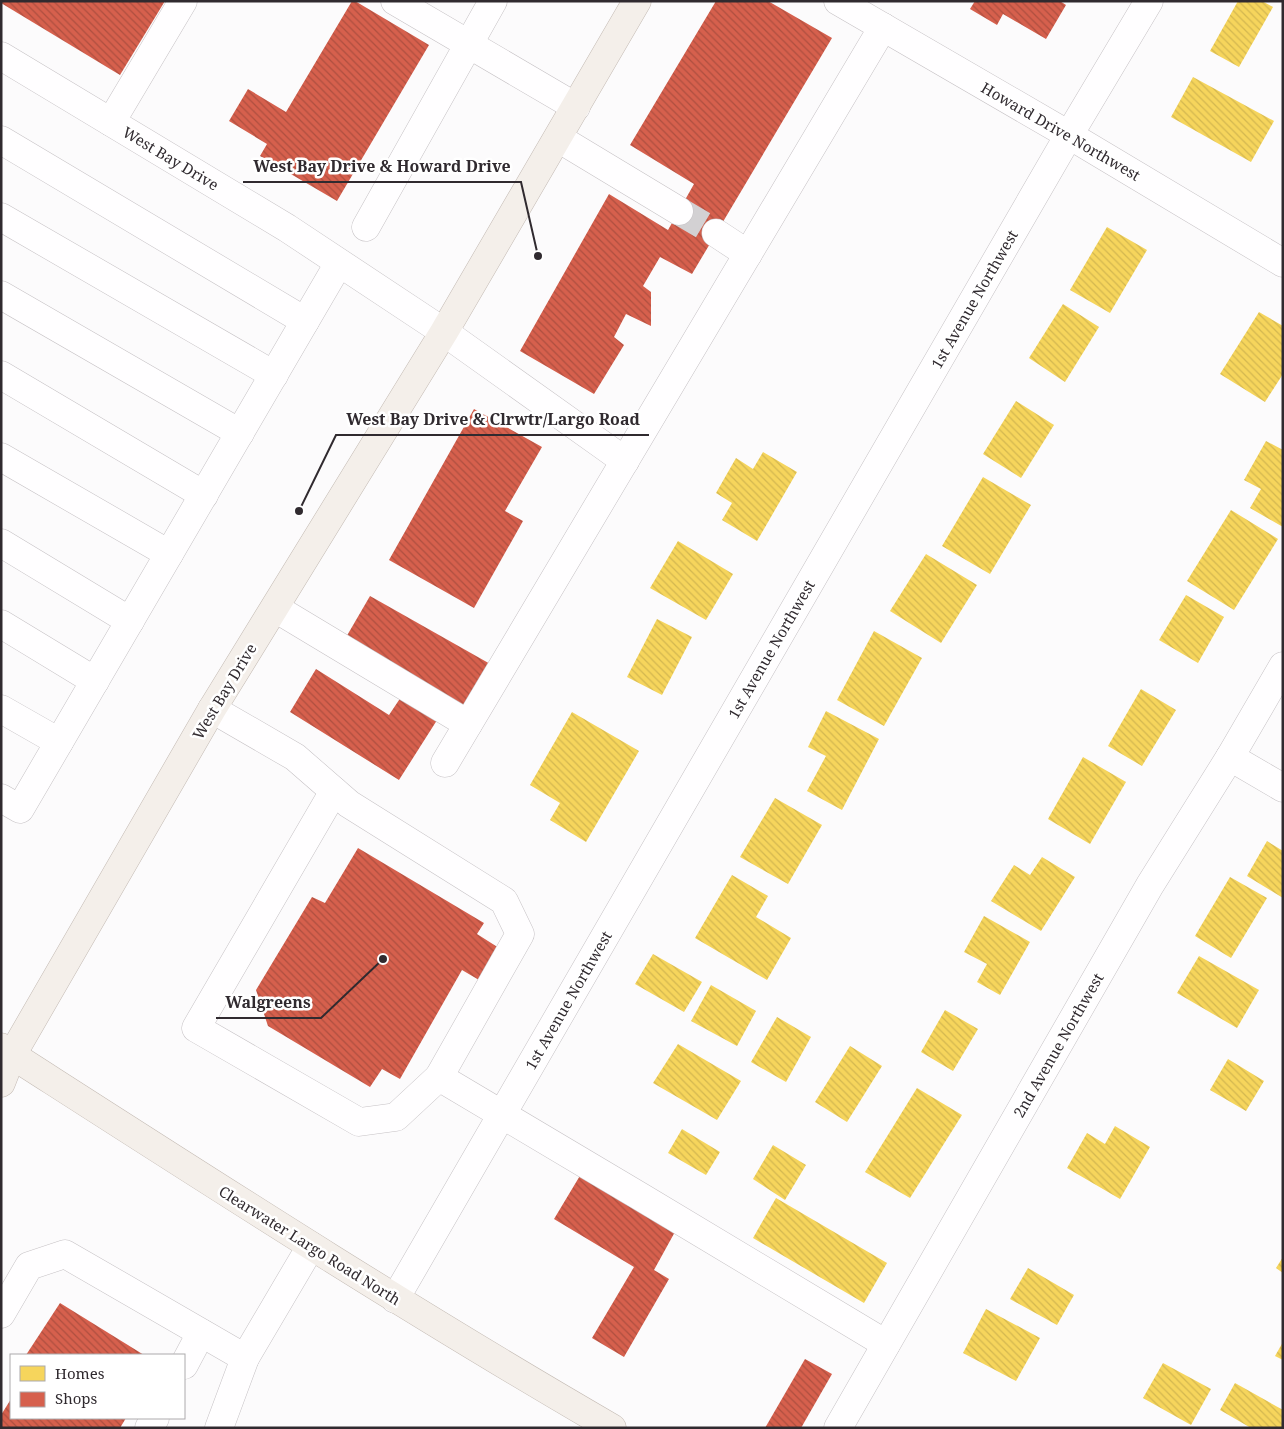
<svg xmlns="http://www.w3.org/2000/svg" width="1284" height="1429" font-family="'Noto Serif',serif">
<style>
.homes{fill:url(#homes-back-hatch)}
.shops{fill:url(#shops-back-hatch)}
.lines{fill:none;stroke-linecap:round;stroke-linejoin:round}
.minor-tunnel{stroke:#d3d1d3;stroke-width:28;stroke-dasharray:28 14;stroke-linecap:butt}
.minor-casing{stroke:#c6c2c5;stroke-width:29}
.major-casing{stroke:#c3bab3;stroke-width:29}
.minor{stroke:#fffeff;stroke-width:28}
.major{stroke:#f4efea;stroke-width:28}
.labels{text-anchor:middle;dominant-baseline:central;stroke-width:5;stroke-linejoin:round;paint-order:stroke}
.street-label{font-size:15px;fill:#302a2f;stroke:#fff}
.leader{fill:none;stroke:#302a2f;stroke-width:2}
.callout-dot{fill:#302a2f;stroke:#fff;stroke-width:2}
.callout-label{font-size:16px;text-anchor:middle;font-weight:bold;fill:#302a2f;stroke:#fff;stroke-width:5;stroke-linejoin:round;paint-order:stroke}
</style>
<defs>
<pattern id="homes-back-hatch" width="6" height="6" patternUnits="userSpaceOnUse" patternTransform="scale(1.25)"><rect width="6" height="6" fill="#f6d55c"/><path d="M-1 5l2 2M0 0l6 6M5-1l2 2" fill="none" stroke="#d3b750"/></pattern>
<pattern id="shops-back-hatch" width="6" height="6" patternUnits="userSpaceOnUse" patternTransform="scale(1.25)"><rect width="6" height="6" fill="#d6604d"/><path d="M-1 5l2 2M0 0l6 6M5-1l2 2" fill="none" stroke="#ae4f40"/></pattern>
</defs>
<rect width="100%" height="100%" fill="#fcfbfc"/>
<g class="homes">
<path d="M1238,1H1262L1273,7L1239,67L1210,51Z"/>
<path d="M1193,77L1274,121L1251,162L1171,117Z"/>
<path d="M1107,227L1147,250L1110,313L1070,290Z"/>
<path d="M1063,304L1099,327L1065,382L1029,358Z"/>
<path d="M1259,312L1283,326V374L1265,402L1220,374Z"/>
<path d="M1016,401L1054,425L1021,478L983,454Z"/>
<path d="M1266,441L1283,450V527L1250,508L1261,489L1244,480Z"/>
<path d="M763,452L797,472L757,541L722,520L732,503L716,493L736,458L753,469Z"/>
<path d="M983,477L1031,505L990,574L942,546Z"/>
<path d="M1231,510L1278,539L1234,610L1187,581Z"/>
<path d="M678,541L733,574L706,620L650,588Z"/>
<path d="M926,554L977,585L941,643L890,611Z"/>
<path d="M1186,595L1224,617L1198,663L1159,640Z"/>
<path d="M657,619L692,637L662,695L627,677Z"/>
<path d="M874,631L922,658L884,726L837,700Z"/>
<path d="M1141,689L1176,710L1142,766L1108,746Z"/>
<path d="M826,711L879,739L842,810L807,791L826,756L808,747Z"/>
<path d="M572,712L639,751L586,842L550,820L560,803L530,785Z"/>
<path d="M1083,757L1126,782L1090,844L1048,819Z"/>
<path d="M775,798L822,825L788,884L740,857Z"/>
<path d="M1267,841L1283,851V898L1247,876Z"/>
<path d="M1042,857L1075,877L1041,931L991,901L1014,865L1030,875Z"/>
<path d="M732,875L768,896L756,917L791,938L767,980L695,938Z"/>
<path d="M1230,877L1267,898L1231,958L1195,936Z"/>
<path d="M984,916L1030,942L1000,995L977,982L987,964L964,952Z"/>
<path d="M653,954L702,982L684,1012L635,984Z"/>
<path d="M1199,956L1259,990L1237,1028L1177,993Z"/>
<path d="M711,985L756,1011L737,1046L691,1021Z"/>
<path d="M945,1010L978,1029L953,1071L921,1052Z"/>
<path d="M777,1017L811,1037L786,1082L751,1062Z"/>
<path d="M678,1044L741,1081L717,1120L653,1083Z"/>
<path d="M850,1046L882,1066L847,1122L815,1102Z"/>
<path d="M1228,1059L1264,1081L1246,1111L1210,1090Z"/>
<path d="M917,1088L962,1115L910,1198L865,1172Z"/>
<path d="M1115,1126L1150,1147L1120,1199L1067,1168L1087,1133L1105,1144Z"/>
<path d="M682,1129L720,1152L706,1175L668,1153Z"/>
<path d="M773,1145L806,1165L785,1200L753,1179Z"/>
<path d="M776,1198L887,1263L864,1303L753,1238Z"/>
<path d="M1283,1257V1273L1276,1268Z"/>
<path d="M1028,1268L1074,1295L1057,1325L1010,1299Z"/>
<path d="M986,1309L1040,1338L1016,1381L963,1353Z"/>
<path d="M1283,1342V1360L1275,1356Z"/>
<path d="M1163,1363L1211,1389L1191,1425L1143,1398Z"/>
<path d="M1235,1383L1283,1410V1428H1251L1220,1410Z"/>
</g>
<g class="shops">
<path d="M1,1H165L120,75L1,3Z"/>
<path d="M352,1H355L429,45L337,201L260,156L267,144L229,121L248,89L286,112Z"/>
<path d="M716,1H768L832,38L692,274L660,257L643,286L651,292V326L626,314L614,337L624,345L594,394L520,351L609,194L668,230L694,184L630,145Z"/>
<path d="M975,1H1060L1066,5L1046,39L1003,14L997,25L970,9Z"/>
<path d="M474,409L542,447L505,511L523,521L474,608L389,560Z"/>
<path d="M370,596L492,665L468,708L345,639Z"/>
<path d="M316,669L389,715L403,694L439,717L399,780L290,712Z"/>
<path d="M358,848L484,923L477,934L499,948L479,980L462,970L400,1079L382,1069L370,1087L268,1026L256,990L312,897L325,903Z"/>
<path d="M581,1174L676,1230L654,1270L669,1279L624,1357L592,1338L634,1267L554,1219Z"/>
<path d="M60,1303L144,1355H26Z"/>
<path d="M805,1359L832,1374L801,1428H765Z"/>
<path d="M11,1399V1418H126L120,1428H1V1415Z"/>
</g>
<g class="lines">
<path class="minor-tunnel" d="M679,211L716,233"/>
<defs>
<g id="minor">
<path d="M395,1L576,107"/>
<path d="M838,1L1069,135L1283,263"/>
<path d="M1,56L287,228L444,332L625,461"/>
<path d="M111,122L183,1"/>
<path d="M558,138L679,211"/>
<path d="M1,140L305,321"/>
<path d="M1,217L274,375"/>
<path d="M366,227L493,1"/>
<path d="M716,233L748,254"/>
<path d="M1,295L240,433"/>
<path d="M1,375L204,495"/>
<path d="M1,457L169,554"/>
<path d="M1,543L130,621"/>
<path d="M275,608L468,724"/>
<path d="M1,624L95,681"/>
<path d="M1,709L59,742"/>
<path d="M212,709L295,757L349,804L504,901L520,934L439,1077L641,1197L886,1344"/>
<path d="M1230,757L1283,788"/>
<path d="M445,763L883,27"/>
<path d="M334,791L196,1028L359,1122L396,1117L439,1077"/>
<path d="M1,798L20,809L339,263"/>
<path d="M395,1299L1069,135L1149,1"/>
<path d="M1,1314L29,1266L65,1254L245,1358"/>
<path d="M184,1365L201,1333"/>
<path d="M149,1428L155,1418"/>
<path d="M219,1428L245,1358L311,1246"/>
<path d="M838,1428L1150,885L1230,757L1283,666"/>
</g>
<g id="major">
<path d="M1,1047L12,1055C210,1182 408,1310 612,1428"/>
<path d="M1,1083L12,1055L212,709L444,332L637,1"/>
</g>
</defs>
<use href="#minor" class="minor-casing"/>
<use href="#major" class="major-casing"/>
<use href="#minor" class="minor"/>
<use href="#major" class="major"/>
</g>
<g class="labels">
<g class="street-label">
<text transform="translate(1061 131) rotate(30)">Howard Drive Northwest</text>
<text transform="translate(171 158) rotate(31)">West Bay Drive</text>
<text transform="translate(974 299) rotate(-60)">1st Avenue Northwest</text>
<text transform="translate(771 649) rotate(-60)">1st Avenue Northwest</text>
<text transform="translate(224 691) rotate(-59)">West Bay Drive</text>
<text transform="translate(568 1000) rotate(-60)">1st Avenue Northwest</text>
<text transform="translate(1058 1045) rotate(-60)">2nd Avenue Northwest</text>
<text transform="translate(310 1245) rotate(32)">Clearwater Largo Road North</text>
</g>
</g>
<path class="leader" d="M538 256L521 182H243M299 511L336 435H649M383 959L321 1018H216"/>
<g class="callout-dot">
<circle cx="538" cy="256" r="5"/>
<circle cx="299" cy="511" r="5"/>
<circle cx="383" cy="959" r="5"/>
</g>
<g class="callout-label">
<text x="382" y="172">West Bay Drive &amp; Howard Drive</text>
<text x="493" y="425">West Bay Drive &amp; Clrwtr/Largo Road</text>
<text x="268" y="1008">Walgreens</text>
</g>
<rect width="1284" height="1429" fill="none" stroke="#302a2f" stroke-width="5"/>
<rect x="10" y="1354" width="175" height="65" fill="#ffffff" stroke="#acaaac"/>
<rect x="20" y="1366" width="25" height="15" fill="#f6d55c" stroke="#acaaac"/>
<text x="55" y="1379" font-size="15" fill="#302a2f">Homes</text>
<rect x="20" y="1392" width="25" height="15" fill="#d6604d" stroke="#acaaac"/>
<text x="55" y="1404" font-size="15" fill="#302a2f">Shops</text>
</svg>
